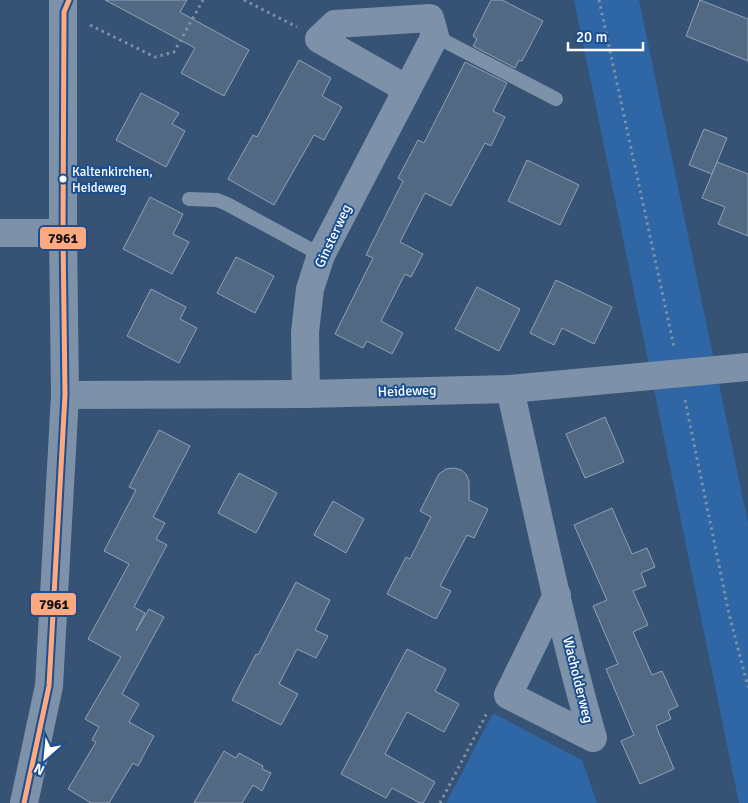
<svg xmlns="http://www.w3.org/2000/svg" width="748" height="803" font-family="Signika,sans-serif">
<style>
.green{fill:#2f66a5}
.building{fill:#526984;stroke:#92a2b6}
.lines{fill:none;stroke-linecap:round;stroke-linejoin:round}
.path{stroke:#7d92a8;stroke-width:3;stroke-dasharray:2.5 4;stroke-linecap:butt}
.lane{stroke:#7d92a8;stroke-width:14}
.street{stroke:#7d92a8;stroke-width:28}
.bus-1-casing{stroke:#1b4f8f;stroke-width:9}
.bus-1{stroke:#ffa980;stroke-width:5}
.bus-dot{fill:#fff;stroke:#1b4f8f;stroke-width:2}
.labels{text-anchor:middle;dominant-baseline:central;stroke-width:4;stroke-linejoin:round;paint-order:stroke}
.bus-label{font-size:13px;fill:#fff;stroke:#1b4f8f;text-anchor:start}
.street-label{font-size:14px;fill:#fff;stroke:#1b4f8f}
.line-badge{stroke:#1b4f8f;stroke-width:2}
.pale-badge-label{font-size:14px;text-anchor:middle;font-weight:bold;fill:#111}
</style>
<rect width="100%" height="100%" fill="#365274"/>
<g class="green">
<path d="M574,0H639L748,523V803H739Z"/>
<path d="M493,713L582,760L597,803H446Z"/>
</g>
<g class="building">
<path d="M105,0H187L180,12L249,50L224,96L181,73L195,48Z"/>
<path d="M491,0H502L543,21L522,61L519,60L515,68L473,46L477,39L473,36Z"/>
<path d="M700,0L748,19V61L686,36Z"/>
<path d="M299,60L331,78L322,96L342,107L324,140L314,135L274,205L228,179L253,135L257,137Z"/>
<path d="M465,62L507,83L493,111L505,117L491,146L485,143L451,206L425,193L400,242L423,254L411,277L405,274L381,321L403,333L392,354L367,341L363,348L335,334L373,258L366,255L403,181L398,178L418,140L424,143Z"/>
<path d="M141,93L179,113L172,124L185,131L166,167L116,140Z"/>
<path d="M704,129L727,138L712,174L689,165Z"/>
<path d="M527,160L579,185L560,225L508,201Z"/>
<path d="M717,162L748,174V236L718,224L725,207L702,198Z"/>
<path d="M150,197L183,214L173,234L189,242L172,274L123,249Z"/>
<path d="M236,257L274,276L255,313L217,293Z"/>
<path d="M556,280L612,307L594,344L562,328L554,345L530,333Z"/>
<path d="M477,287L520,309L499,351L455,329Z"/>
<path d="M151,289L186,307L180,319L197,328L179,363L127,336Z"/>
<path d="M605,417L624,462L585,478L566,434Z"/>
<path d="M159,430L190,446L153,517L165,523L156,539L167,545L134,607L145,613L136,631L149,609L164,617L122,694L139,704L129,722L154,736L138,766L133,763L109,803H91L68,789L96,742L92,740L99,727L85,719L121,657L88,639L129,564L104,551L136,490L129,487Z"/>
<path d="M454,468L461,470L466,474L469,481V500L488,509L474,538L467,535L440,586L451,591L436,619L387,594L406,557L410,559L431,517L420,511L439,474L446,469Z"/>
<path d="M239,473L277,493L256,533L218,513Z"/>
<path d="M333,501L364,519L346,553L314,535Z"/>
<path d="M612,508L632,554L647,548L655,567L641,573L646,586L633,591L648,625L633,632L652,675L662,671L678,706L668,711L671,719L656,726L674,769L640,784L621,741L634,735L606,669L618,664L593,606L607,600L574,525Z"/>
<path d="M296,582L330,600L315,630L328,636L316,658L297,649L279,684L298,694L281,725L232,700L256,654L258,655Z"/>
<path d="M407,649L446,669L435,691L459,704L444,732L407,712L385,754L435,782L423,803H420L392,788L386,798L341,774Z"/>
<path d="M224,751L236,758L239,753L263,766L262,769L271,773L262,791L253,785L242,803H194Z"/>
</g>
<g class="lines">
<g class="path">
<path d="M244,0L297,27"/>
<path d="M599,0L674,347"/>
<path d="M90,25L155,57L174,52L203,0"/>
<path d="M685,400L729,614L748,687"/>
<path d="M440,803L488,711"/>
</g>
<g class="lane">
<path d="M435,36L556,99"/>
<path d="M189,199L217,200L227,204L321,255"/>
</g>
<g class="street">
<path d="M0,233H63"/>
<path d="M510,389C536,505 560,623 593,738L508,695L557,595"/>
<path d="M306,394L305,332L310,289L321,255L435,36L430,18L335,24L319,39L407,89"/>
<path d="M65,395L306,394L510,389L748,367"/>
<path d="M24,803L49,686L65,395L63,233V0"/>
</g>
<defs>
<path id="bus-1" d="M24,803L49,686L65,395L63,233L64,12L69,0"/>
</defs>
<use href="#bus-1" class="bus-1-casing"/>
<use href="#bus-1" class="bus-1"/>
</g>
<circle class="bus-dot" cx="63" cy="179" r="4.5"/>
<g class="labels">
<g class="bus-label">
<text x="72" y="172">Kaltenkirchen,<tspan x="72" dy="16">Heideweg</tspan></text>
</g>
<g class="street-label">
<text transform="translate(333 236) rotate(-65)">Ginsterweg</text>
<text transform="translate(407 391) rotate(-2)">Heideweg</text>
<text transform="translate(578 680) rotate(76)">Wacholderweg</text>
</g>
</g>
<g class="line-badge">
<rect x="39" y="226" width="48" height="24" rx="5" fill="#ffa980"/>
<rect x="30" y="592" width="47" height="24" rx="5" fill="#ffa980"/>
</g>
<g class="pale-badge-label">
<text x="63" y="243">7961</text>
<text x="54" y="609">7961</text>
</g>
<g transform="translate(45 758) rotate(207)" stroke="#1b4f8f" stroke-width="4" paint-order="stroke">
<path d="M0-4L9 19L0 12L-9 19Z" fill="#ffffff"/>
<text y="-8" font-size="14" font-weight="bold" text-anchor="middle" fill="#ffffff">N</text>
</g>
<path d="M568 42v8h75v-8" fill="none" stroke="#ffffff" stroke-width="2.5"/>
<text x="576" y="42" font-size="15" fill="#ffffff" stroke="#1b4f8f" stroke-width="4" paint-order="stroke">20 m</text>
</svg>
